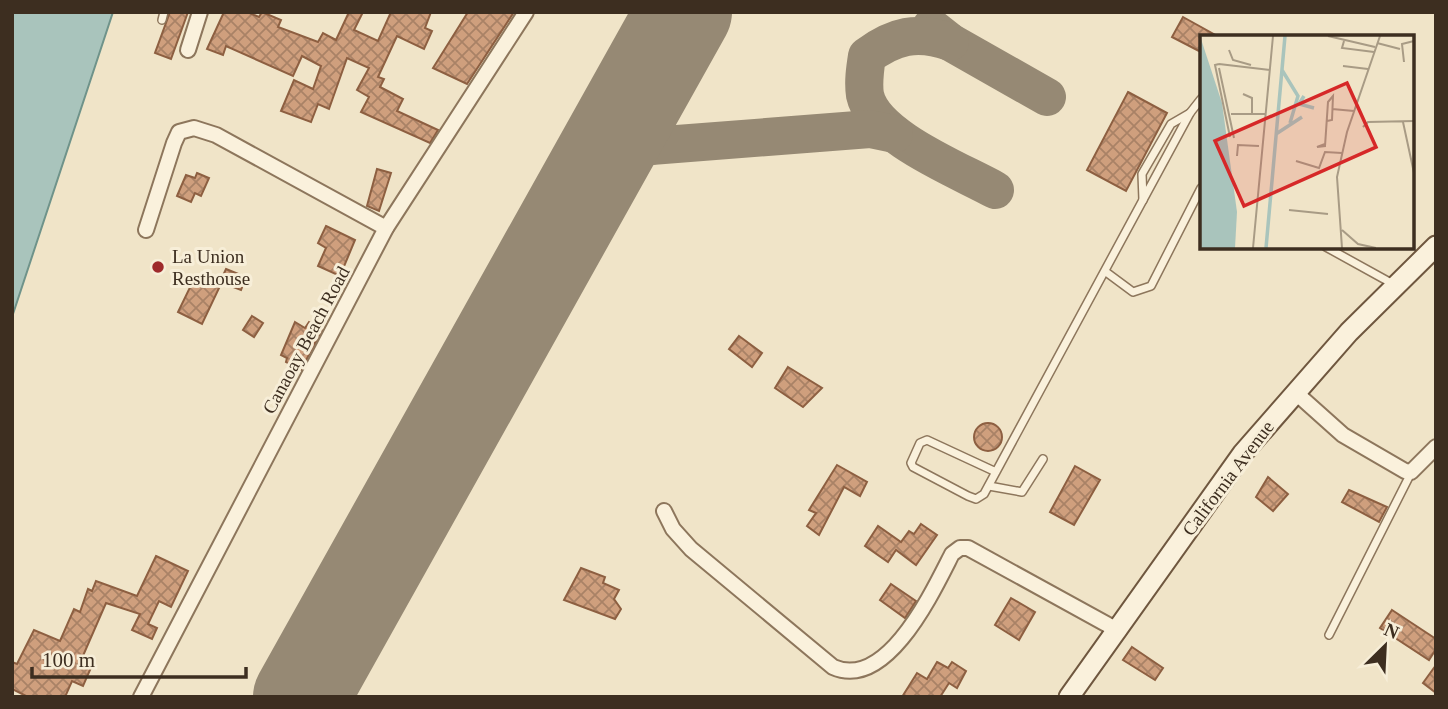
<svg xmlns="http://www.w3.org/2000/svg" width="1448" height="709" font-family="Georgia,serif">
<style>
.water{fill:#a9c4bc;stroke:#6f938a;stroke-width:2}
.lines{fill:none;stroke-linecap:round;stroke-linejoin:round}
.taxiway{stroke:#968974;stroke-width:38}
.runway{stroke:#968974;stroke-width:96}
.building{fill:url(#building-cross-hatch);stroke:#8d5f41;stroke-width:2}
.lane-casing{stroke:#8d765c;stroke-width:10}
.street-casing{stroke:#8d765c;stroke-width:18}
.secondary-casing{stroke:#6f573f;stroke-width:23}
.lane{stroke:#faf1dc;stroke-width:7}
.street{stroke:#faf1dc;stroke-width:14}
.secondary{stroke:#faf1dc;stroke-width:19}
.poi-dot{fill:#9e2a2b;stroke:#f7eed8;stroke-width:2.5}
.labels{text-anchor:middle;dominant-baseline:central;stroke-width:6;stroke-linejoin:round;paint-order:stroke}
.poi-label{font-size:19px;fill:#3d2e20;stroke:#f7eed8;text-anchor:start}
.street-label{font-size:19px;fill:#3d2e20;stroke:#f7eed8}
.inset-river{fill:none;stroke:#a9c4bc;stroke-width:3.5}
.inset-road{fill:none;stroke:#a89b85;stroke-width:2}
.view{fill:#d62828;fill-opacity:0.15;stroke:#d62828;stroke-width:3.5}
.inset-edge{fill:none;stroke:#3d2e20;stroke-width:3.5}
</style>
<defs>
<pattern id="building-cross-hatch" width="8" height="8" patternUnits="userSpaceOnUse" patternTransform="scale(1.75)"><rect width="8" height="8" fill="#cf9f7d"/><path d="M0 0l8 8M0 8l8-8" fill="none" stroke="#a98266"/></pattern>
</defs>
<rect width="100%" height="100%" fill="#f0e4c8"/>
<path class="water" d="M12,12H113L12,317Z"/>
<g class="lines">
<g class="taxiway">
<path d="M931,27L950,42L1047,97"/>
<path d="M950,42C917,30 894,36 867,56C865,69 863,82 865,95C874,137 959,170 995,190"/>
<path d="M634,101L626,125L627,135L639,145L651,146"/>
<path d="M589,181L613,158L651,146L870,129L894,134"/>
</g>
<path class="runway" d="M301,697L684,12"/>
</g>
<g class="building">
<path d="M170,12H188L171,59L155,53Z"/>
<path d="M224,12H247L259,17L262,12L281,20L278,27L318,42L323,33L336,40L349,12H363L354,30L378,41L391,12H431L425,28L432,31L424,49L397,36L378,77L384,79L380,87L403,99L397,111L438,130L430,143L361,112L369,97L357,90L369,68L347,58L329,109L318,104L311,122L281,111L294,80L313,89L321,66L302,56L293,76L226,46L223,55L207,49Z"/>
<path d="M468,12H514L467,84L433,68Z"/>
<path d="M1183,17L1219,37H1201V52L1172,37Z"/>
<path d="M1128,92L1167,113L1126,191L1087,170Z"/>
<path d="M377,169L391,173L379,211L367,206Z"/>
<path d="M197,173L209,178L201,196L195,193L191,202L177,196L186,175L195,178Z"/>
<path d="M326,226L355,240L340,276L318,266L326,248L318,243Z"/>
<path d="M226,269L246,277L241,290L220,282Z"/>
<path d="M196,275L220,286L202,324L178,312Z"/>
<path d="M252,316L263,323L254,337L243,330Z"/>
<path d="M295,322L305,328L309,322L322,330L301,370L286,362L287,358L281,355Z"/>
<path d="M739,336L762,353L752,367L729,349Z"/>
<path d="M788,367L822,388L803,407L775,388Z"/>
<circle cx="988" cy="437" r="14"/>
<path d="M837,465L867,482L860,496L844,487L819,535L807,526L816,513L809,510Z"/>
<path d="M1075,466L1100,480L1074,525L1050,512Z"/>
<path d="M1268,477L1288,494L1273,511L1256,497Z"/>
<path d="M1349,490L1387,507L1379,522L1342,502Z"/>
<path d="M921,524L937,535L916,565L896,550L888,562L865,546L878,526L901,542L909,531L914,534Z"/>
<path d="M156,556L188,571L171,607L159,601L148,624L157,628L152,639L132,630L140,614L106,603L82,658L93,663L83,686L72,681L65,697H28L12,689V662L17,664L34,630L60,641L74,609L80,612L88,589L92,591L96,581L137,596Z"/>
<path d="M581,568L605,577L603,583L619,590L614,599L621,609L615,619L564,600Z"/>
<path d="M891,584L916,601L905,618L880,600Z"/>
<path d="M1011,598L1035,612L1019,640L995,625Z"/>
<path d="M1392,610L1436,639V649L1429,660L1380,628Z"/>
<path d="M1132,647L1163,668L1155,680L1123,660Z"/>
<path d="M937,662L948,668L952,662L966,671L957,688L949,683L940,697H902L917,673L927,679Z"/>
<path d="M1436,665V693L1423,683Z"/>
</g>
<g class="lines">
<defs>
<g id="lane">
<path d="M162,20L164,12"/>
<path d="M1143,200L1142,174L1171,124L1190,113"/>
<path d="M1326,247L1393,284"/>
<path d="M1106,272L1133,292L1151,286L1201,188"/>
<path d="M996,472L927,440L920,443L911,463L913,467L968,496L976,499L984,494L1190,113L1201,99"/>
<path d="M989,486L1022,492L1043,459"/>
<path d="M1329,635L1411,473"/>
</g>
<g id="street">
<path d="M188,50L200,12"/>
<path d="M146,230L174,143L179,132L194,128L216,135L386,228"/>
<path d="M1296,393L1343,435L1405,471L1411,472L1436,447"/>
<path d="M664,511L673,529L691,549L833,667C887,691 933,591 952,554L960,548H968L1119,631"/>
<path d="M141,697L386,228L526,12"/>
</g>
<path id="secondary" d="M1069,697L1243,453L1349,332L1436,246"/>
</defs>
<use href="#lane" class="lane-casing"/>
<use href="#street" class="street-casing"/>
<use href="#secondary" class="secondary-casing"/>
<use href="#lane" class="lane"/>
<use href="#street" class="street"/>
<use href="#secondary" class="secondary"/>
</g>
<circle class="poi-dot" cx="158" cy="267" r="7"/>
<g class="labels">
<g class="poi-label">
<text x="172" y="256">La Union<tspan x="172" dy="22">Resthouse</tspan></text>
</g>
<g class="street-label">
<text transform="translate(306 340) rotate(-62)">Canaoay Beach Road</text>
<text transform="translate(1228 478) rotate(-53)">California Avenue</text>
</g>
</g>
<g transform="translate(1200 35)">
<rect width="214" height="214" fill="#f0e4c8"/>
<path d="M0,1L22,68L37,177L35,213H0Z" fill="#a9c4bc"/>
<path class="inset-river" d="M82,35L98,61L90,88M104,61L99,69L114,73M76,99L102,82M66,213L85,1"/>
<path class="inset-road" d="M128,1L175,12M144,6L142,13L174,17M177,8L200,14M29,15L33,25L51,30M204,27L202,9L214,6M19,29L15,30L30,102M19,29L70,35M143,31L168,34M19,33L34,103M43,59L52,63V78M132,74L154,76M31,79H66M203,87L214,138M163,92L168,87L214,86M125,109L117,112L125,111L128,67L133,61L132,85L127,86M37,121L38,110L59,111M96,126L119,133L125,117L142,118M89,175L128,179M142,195L158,209L176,213M53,213L73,1M142,213L137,142L147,97L180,1"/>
<path class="view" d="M147,48L176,112L44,171L15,106Z"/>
<rect width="214" height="214" class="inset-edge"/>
</g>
<rect width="1448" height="709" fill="none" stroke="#3d2e20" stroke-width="28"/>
<g transform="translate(1385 646) rotate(24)" stroke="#f7eed8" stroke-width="5" paint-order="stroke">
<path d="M0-5L12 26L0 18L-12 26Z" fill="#3d2e20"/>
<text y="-10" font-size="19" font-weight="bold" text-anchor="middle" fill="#3d2e20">N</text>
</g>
<path d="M32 667v10h214v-10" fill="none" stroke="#3d2e20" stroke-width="3.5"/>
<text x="42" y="667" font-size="21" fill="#3d2e20" stroke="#f7eed8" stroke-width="5" paint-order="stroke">100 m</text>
</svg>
